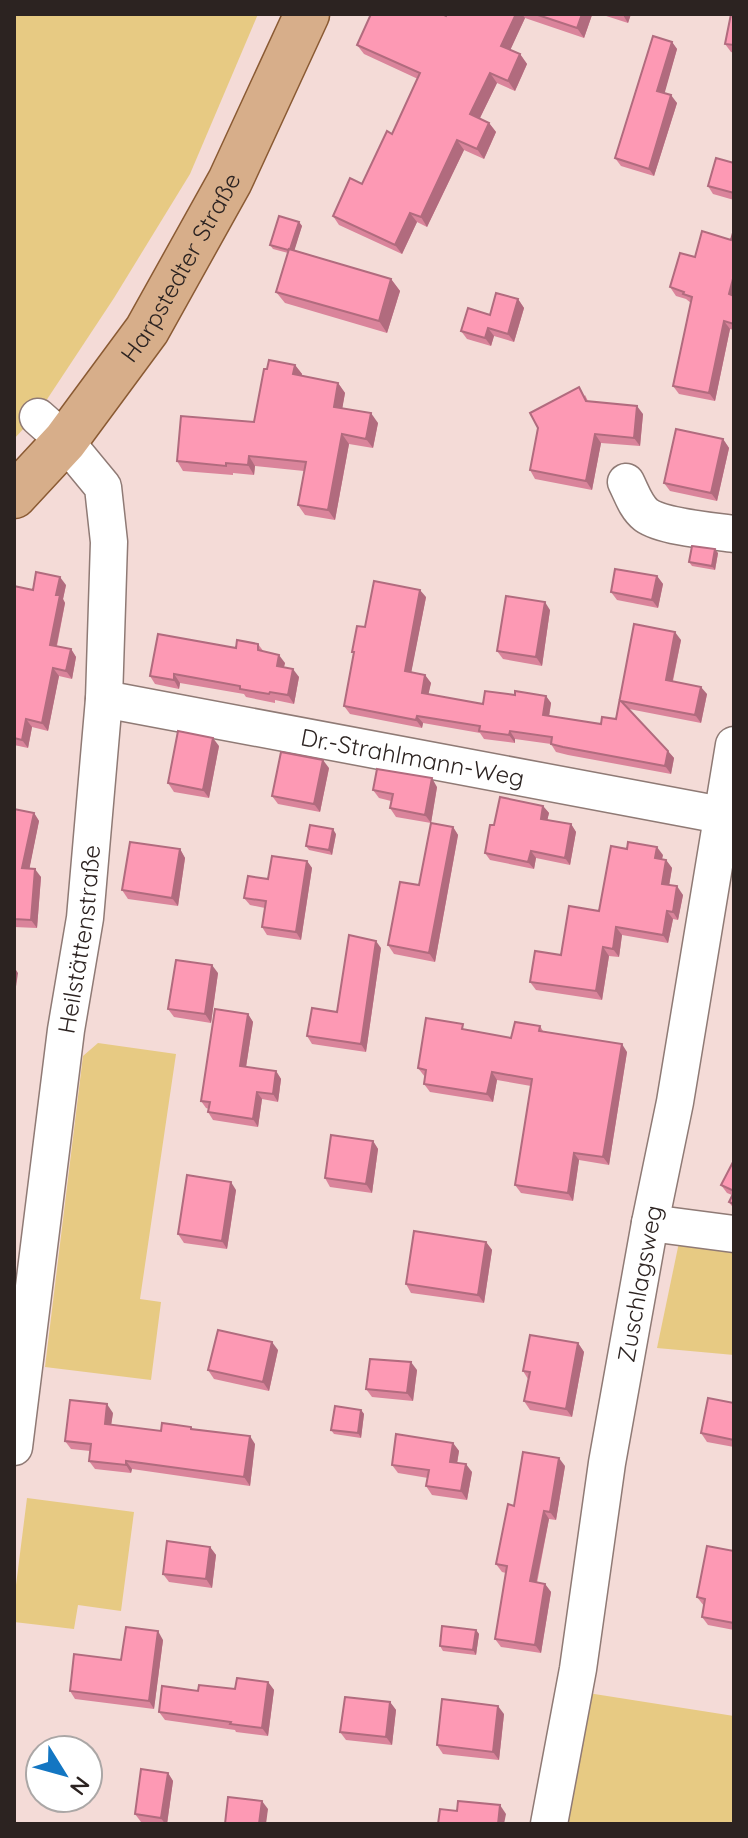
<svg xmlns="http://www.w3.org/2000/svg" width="748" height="1838" font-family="Quicksand,sans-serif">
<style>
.green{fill:#e7ca83}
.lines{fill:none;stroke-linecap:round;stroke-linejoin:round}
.minor-casing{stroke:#8f7a75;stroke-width:39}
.major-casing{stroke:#8a5a33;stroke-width:47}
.minor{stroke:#fff;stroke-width:36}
.major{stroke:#d7ae8a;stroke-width:44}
.wall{fill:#da849b}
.shaded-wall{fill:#b16b7e}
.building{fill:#fd99b4;stroke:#b16b7e;stroke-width:2}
.labels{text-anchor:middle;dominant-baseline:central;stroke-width:6;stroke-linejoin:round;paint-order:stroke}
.street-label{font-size:24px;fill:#2c2321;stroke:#fff}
</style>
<rect width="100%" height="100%" fill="#f4dbd7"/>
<g class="green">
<path d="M14,14H258L190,174L114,298L38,413L14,439Z"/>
<path d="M98,1043L176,1054L140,1299L161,1302L151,1380L45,1367L83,1056Z"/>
<path d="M682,1228L734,1237V1355L657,1348Z"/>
<path d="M27,1498L134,1512L121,1611L78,1605L74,1629L14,1622V1601Z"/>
<path d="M588,1693L734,1716V1824H564Z"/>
</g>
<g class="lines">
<defs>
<g id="minor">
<path d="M626,482C632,494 636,507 646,515C663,527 712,531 734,534"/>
<path id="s1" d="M104,699L721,815"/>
<path d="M650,1223L734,1234"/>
<path id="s2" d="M14,1447L66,1030L85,918L104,699L109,542L103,487L65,441L38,417"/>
<path id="s3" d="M549,1824L578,1669L607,1463L650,1223L675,1102L734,745"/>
</g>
<g id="major">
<path id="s4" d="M14,496L65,441L147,330L230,181L307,14"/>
</g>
</defs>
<use href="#minor" class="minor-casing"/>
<use href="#major" class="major-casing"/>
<use href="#minor" class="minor"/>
<use href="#major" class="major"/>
</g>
<g class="wall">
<path d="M447,14H591L592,15L584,38L525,18L510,50L520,54L527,64L515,91L497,83L480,118L489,123L496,132L484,159L464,150L427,227L417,222L402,254L339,225L333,216L362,184L392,134L418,79L364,54L357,45L446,16Z"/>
<path d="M600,14H631L628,23Z"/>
<path d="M734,15V53L731,52L725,44Z"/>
<path d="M672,42L677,49L664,93L677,103L654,176L621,166L615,158Z"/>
<path d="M734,163V200L713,194L708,186Z"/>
<path d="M299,222L302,226L294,250L391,279L400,291L387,333L285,303L276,292L288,253L273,249L270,245Z"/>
<path d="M734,229V330L730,329L715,401L679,394L673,386L691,303L686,299L676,296L670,287L695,257L731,240Z"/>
<path d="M518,299L524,308L514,342L494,336L491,346L467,339L461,331Z"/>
<path d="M295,365L302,374V376L338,383L345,393L342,408L378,423L373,448L349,444L335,520L305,515L298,505L304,471L255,466L254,475L233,473V475L183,471L177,461L254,422L267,369Z"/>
<path d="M585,395L588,401L643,414L640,446L601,443L592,490L535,479L530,470Z"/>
<path d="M723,439L729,448L717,501L670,491L664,483Z"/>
<path d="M718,553L715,570L692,566L689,562Z"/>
<path d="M657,576L663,584L658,608L617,600L611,592Z"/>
<path d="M66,585L63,599L65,603L57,646L71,649L76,657L72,679L59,676L48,731L32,727L28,748L14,745V586L33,590Z"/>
<path d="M426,597L411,672L425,675L431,683L428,694L483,704L515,695L546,696L551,703L549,716L601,724L616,719L634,624L681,640L673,681L707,694L701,723L629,709L674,758L671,774L568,755L556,752L551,744L515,739V743L484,739L480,733L423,723L422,728L350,714L344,706L354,654L352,652L365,627Z"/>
<path d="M550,610L542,666L503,659L497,651Z"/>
<path d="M258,644L264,652L285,663L284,667L299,677L294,704L275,700V703L246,697L244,694L180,683L179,689L155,684L150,676L236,648Z"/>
<path d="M219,746L209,798L174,792L168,783Z"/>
<path d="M329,768L320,812L278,804L272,796Z"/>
<path d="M437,787L431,823L396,817L390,808L391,801L379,798L373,790Z"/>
<path d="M543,806L549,813L547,820L571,824L576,832L570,865L536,858L534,869L490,860L485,853L494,825Z"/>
<path d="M14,809L34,813L39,821L29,869L41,877L37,928L14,927Z"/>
<path d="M453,827L458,835L435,962L394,954L388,945L419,885Z"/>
<path d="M336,834L332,855L309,850L306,846Z"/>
<path d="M180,849L185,858L178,906L128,899L122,890Z"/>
<path d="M663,855L662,859L666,860L672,868L669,885L683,895L678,920L673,919L668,943L622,935L619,957L609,956L602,1000L536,990L530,982L561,955L599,911Z"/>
<path d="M307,861L312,868L301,940L267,935L262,927L265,908L250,905L244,898L268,879Z"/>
<path d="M381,948L366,1052L312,1044L307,1036L337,1012Z"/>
<path d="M218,973L211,1023L174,1017L168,1009Z"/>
<path d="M248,1014L253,1022L246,1067L276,1071L281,1079L278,1102L262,1099L258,1127L213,1120L208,1112L209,1109L206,1108L201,1101Z"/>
<path d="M540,1026L543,1031L627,1052L609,1165L579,1160L573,1201L521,1193L515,1185L531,1086L497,1080L493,1102L430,1092L424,1084L425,1077L418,1068L467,1030L511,1038Z"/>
<path d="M373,1141L378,1149L372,1193L330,1187L325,1178Z"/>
<path d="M734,1163V1209L729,1202L732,1195L727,1193L721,1185Z"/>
<path d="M236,1190L227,1249L184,1243L178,1234Z"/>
<path d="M486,1242L492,1250L484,1303L411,1293L406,1284Z"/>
<path d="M578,1343L584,1352L572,1417L530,1410L524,1401L528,1379L523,1371Z"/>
<path d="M278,1350L269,1391L214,1379L208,1370Z"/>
<path d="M417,1370L413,1401L372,1397L366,1389Z"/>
<path d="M734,1403V1447L707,1442L701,1433Z"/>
<path d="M361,1410L364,1414L361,1438L334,1434L331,1430Z"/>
<path d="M113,1413L111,1425L161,1431L191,1427L193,1429L255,1444L250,1486L132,1469L131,1473L95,1469L89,1461L90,1451L71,1449L65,1441Z"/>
<path d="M453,1443L459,1451L457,1463L472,1472L467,1500L432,1495L426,1486L428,1478L398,1473L392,1465Z"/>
<path d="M565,1466L556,1520L549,1519L537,1583L545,1584L551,1592L541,1653L501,1647L495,1639L506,1573L502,1572L496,1564L514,1506Z"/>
<path d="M210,1547L216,1555L212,1588L169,1582L163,1574Z"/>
<path d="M734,1551V1630L708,1625L702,1617L704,1606L697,1597Z"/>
<path d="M476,1630L479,1634L476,1655L443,1651L440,1646Z"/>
<path d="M163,1640L154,1709L75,1699L70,1691L121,1660Z"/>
<path d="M268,1682L274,1690L268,1736L236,1732L235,1730L165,1720L159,1712L198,1691L235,1689Z"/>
<path d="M390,1702L396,1710L392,1745L346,1740L340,1732Z"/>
<path d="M504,1714L499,1760L443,1754L437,1745Z"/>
<path d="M168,1773L173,1781L167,1824L141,1822L135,1814Z"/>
</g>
<g class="shaded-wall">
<path d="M516,14H522L525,18L508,55L501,46Z"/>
<path d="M582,14H591L592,15L584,38L577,28Z"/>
<path d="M623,14H631L628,23L623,15Z"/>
<path d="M672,42L677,49L663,99L657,91Z"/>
<path d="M520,54L527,64L515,91L508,81Z"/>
<path d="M490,73L497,83L477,124L470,114Z"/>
<path d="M671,95L677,103L654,176L649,169Z"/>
<path d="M489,123L496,132L484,159L477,149Z"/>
<path d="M457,140L464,150L427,227L421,217Z"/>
<path d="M410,213L417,222L402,254L395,245Z"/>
<path d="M299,222L302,226L293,255L290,251Z"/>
<path d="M734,275V302L729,294Z"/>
<path d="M391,279L400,291L387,333L379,321Z"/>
<path d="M518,299L524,308L514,342L508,334Z"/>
<path d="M724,321L730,329L715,401L709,393Z"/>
<path d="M488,328L494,336L491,346L485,338Z"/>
<path d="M295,365L302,374L300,384L293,374Z"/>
<path d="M338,383L345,393L341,416L334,407Z"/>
<path d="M637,406L643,414L640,446L634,438Z"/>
<path d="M371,413L378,423L373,448L366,439Z"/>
<path d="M342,434L349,444L335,520L328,510Z"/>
<path d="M595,434L601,443L592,490L586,481Z"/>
<path d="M723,439L729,448L717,501L711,493Z"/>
<path d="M249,456L255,466L254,475L248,465Z"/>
<path d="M715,549L718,553L715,570L712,566Z"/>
<path d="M657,576L663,584L658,608L652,600Z"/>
<path d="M60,577L66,585L63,599L65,603L55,653L50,645L56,595Z"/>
<path d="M420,590L426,597L410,679L405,671Z"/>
<path d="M545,602L550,610L542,666L536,657Z"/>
<path d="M675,632L681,640L671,688L666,680Z"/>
<path d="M71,649L76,657L72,679L66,671Z"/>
<path d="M279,655L285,663L282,674L277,666Z"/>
<path d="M53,668L59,676L48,731L42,723Z"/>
<path d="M293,669L299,677L294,704L288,695Z"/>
<path d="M174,674L180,683L179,689L174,680Z"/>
<path d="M425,675L431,683L427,701L422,693Z"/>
<path d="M701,687L707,694L701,723L695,715Z"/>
<path d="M546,696L551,703L548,723L543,715Z"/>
<path d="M417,716L423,723L422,728L416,720Z"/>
<path d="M26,719L32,727L28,748L22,740Z"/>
<path d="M510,731L515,739V743L509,735Z"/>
<path d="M213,738L219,746L209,798L203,790Z"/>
<path d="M668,751L674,758L671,774L665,766Z"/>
<path d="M323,760L329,768L320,812L314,804Z"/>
<path d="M432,778L437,787L431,823L425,815Z"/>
<path d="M543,806L549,813L546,826L541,819Z"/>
<path d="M34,813L39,821L28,876L22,868Z"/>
<path d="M571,824L576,832L570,865L565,858Z"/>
<path d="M453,827L458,835L435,962L429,953Z"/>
<path d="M333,829L336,834L332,855L329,850Z"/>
<path d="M657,847L663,855L660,866L655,858Z"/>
<path d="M180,849L185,858L178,906L172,898Z"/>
<path d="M531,851L536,858L534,869L528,862Z"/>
<path d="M666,860L672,868L668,892L662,884Z"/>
<path d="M307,861L312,868L301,940L296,932Z"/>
<path d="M35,869L41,877L37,928L31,920Z"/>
<path d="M677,886L683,895L678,920L673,912Z"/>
<path d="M667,911L673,919L668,943L663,935Z"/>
<path d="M616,927L622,935L619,957L613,949Z"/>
<path d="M376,941L381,948L366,1052L361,1044Z"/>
<path d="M603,947L609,956L602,1000L596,991Z"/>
<path d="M212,965L218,973L211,1023L205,1014Z"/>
<path d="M14,967L18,973L14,1000Z"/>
<path d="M248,1014L253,1022L245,1073L240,1066Z"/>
<path d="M622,1044L627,1052L609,1165L603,1157Z"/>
<path d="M276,1071L281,1079L278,1102L273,1094Z"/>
<path d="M492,1072L497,1080L493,1102L487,1094Z"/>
<path d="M257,1092L262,1099L258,1127L253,1119Z"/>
<path d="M373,1141L378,1149L372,1193L366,1184Z"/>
<path d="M574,1153L579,1160L573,1201L568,1193Z"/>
<path d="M231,1182L236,1190L227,1249L222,1241Z"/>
<path d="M486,1242L492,1250L484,1303L478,1295Z"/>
<path d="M272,1342L278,1350L269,1391L263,1382Z"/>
<path d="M578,1343L584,1352L572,1417L566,1409Z"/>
<path d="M411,1362L417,1370L413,1401L407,1393Z"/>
<path d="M107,1404L113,1413L110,1432L105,1424Z"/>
<path d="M361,1410L364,1414L361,1438L358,1433Z"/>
<path d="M250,1436L255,1444L250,1486L244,1477Z"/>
<path d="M453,1443L459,1451L456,1470L450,1462Z"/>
<path d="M559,1458L565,1466L556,1520L550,1512Z"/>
<path d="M126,1461L132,1469L131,1473L126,1465Z"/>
<path d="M466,1464L472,1472L467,1500L461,1491Z"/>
<path d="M544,1511L549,1519L535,1589L530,1581Z"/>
<path d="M210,1547L216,1555L212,1588L206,1579Z"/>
<path d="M545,1584L551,1592L541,1653L535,1645Z"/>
<path d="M476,1630L479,1634L476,1655L473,1650Z"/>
<path d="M158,1631L163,1640L154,1709L149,1701Z"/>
<path d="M268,1682L274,1690L268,1736L262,1728Z"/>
<path d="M390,1702L396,1710L392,1745L386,1737Z"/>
<path d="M498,1706L504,1714L499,1760L493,1752Z"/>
<path d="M168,1773L173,1781L167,1824H165L161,1818Z"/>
<path d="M262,1801L268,1809L266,1824H259Z"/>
<path d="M500,1805L506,1814L504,1824H498Z"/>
</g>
<g class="building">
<path d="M371,14H442L446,16L447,14H516L501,46L520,54L508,81L490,73L470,114L489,123L477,149L457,140L421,217L410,213L395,245L333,216L350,178L362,184L387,131L392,134L420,73L357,45Z"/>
<path d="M535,14H582L577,28Z"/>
<path d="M731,14L734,15V45L725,44Z"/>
<path d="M653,36L672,42L657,91L671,95L649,169L615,158Z"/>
<path d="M716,158L734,163V193L708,186Z"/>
<path d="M279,216L299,222L290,249H289L288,250L270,245Z"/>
<path d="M734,229V275L729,294L734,296V324L724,321L709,393L673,386L692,297L683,294L684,292L670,287L680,253L695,257L702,231L731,240Z"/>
<path d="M289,249L391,279L379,321L276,292Z"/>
<path d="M496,293L518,299L508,334L488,328L485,338L461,331L468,308L490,315Z"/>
<path d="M269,360L295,365L293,374L338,383L334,407L371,413L366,439L342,434L328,510L298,505L306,462L249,456L248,465L226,463V466L177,461L181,416L254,422L264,369H267Z"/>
<path d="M579,387L586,401L637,406L634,438L595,434L586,481L530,470L538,428L530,413Z"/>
<path d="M676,429L723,439L711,493L664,483Z"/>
<path d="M692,546L715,549L712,566L689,562Z"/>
<path d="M615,569L657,576L652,600L611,592Z"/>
<path d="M36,572L60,577L56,595H60L50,645L71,649L66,671L53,668L42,723L26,719L22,740L14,738V586L33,590Z"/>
<path d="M374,581L420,590L405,671L425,675L422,693L483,704L485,691L515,695V691L546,696L543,715L601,724L602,717L616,719L634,624L675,632L666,680L701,687L695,715L621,701L668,751L665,766L563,747L551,744L552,737L510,731L509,735L479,731L480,726L417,716L416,720L344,706L354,652H352L357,626L365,627Z"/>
<path d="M506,596L545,602L536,657L497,651Z"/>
<path d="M158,634L236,648L237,640L258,644V650L279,655L277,666L293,669L288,695L270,692L269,694L240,689V686L174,674V680L150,676Z"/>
<path d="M178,731L213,738L203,790L168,783Z"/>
<path d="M281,752L323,760L314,804L272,796Z"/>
<path d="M377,769L432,778L425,815L390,808L393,794L373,790Z"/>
<path d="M500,797L543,806L541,819L571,824L565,858L531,851L528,862L485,853L490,825H494Z"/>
<path d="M14,809L34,813L22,868L35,869L31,920L14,919Z"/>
<path d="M431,823L453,827L429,953L388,945L400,882L419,885Z"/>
<path d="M310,825L333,829L329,850L306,846Z"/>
<path d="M130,842L180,849L172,898L122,890Z"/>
<path d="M628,842L657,847L655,858L666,860L662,884L677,886L673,912L667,911L663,935L616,927L613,949L603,947L596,991L530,982L535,951L561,955L569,906L599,911L611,846L627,849Z"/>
<path d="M272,856L307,861L296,932L262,927L266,901L244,898L248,876L268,879Z"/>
<path d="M349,935L376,941L361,1044L307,1036L312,1008L337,1012Z"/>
<path d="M176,960L212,965L205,1014L168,1009Z"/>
<path d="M215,1009L248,1014L240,1066L276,1071L273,1094L257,1092L253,1119L208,1112L210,1102L201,1101Z"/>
<path d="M426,1018L463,1024L462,1029L511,1038L515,1022L540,1026L539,1031L622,1044L603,1157L574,1153L568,1193L515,1185L532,1079L492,1072L487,1094L424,1084L426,1070L418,1068Z"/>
<path d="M331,1135L373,1141L366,1184L325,1178Z"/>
<path d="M733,1162L734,1163V1191L721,1185Z"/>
<path d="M187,1175L231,1182L222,1241L178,1234Z"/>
<path d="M734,1192V1204L729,1202Z"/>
<path d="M414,1231L486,1242L478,1295L406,1284Z"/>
<path d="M218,1330L272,1342L263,1382L208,1370Z"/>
<path d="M530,1335L578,1343L566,1409L524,1401L530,1372L523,1371Z"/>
<path d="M370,1359L411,1362L407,1393L366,1389Z"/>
<path d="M708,1398L734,1403V1440L701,1433Z"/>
<path d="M70,1400L107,1404L105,1424L161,1431L162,1423L191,1427V1429L250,1436L244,1477L126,1461V1465L89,1461L91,1444L65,1441Z"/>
<path d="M335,1406L361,1410L358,1433L331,1430Z"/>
<path d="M396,1434L453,1443L450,1462L466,1464L461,1491L426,1486L429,1470L392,1465Z"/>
<path d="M523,1452L559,1458L550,1512L544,1511L530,1581L545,1584L535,1645L495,1639L507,1566L496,1564L508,1504L514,1506Z"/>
<path d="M167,1541L210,1547L206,1579L163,1574Z"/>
<path d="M707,1546L734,1551V1623L702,1617L705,1599L697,1597Z"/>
<path d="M442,1626L476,1630L473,1650L440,1646Z"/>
<path d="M126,1627L158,1631L149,1701L70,1691L74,1654L121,1660Z"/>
<path d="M237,1678L268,1682L262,1728L230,1724L231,1722L159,1712L162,1686L198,1691L199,1685L235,1689Z"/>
<path d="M345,1697L390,1702L386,1737L340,1732Z"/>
<path d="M442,1699L498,1706L493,1752L437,1745Z"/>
<path d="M141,1769L168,1773L161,1818L135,1814Z"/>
<path d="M228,1797L262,1801L259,1824H225Z"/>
<path d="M458,1801L500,1805L498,1824H438L440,1809L457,1811Z"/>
</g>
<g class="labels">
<g class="street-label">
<text stroke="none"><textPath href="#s4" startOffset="284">Harpstedter Straße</textPath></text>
<text stroke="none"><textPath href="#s1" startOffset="314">Dr.-Strahlmann-Weg</textPath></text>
<text stroke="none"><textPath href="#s2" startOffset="512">Heilstättenstraße</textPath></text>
<text stroke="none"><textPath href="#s3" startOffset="548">Zuschlagsweg</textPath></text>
</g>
</g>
<rect width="748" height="1838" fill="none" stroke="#2c2321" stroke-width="32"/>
<g transform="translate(64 1774) rotate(127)"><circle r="38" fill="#ffffff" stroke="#aba7a6" stroke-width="2"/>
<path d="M0-6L14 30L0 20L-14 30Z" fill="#1376c2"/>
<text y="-12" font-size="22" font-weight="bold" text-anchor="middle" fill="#2c2321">N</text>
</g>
</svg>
